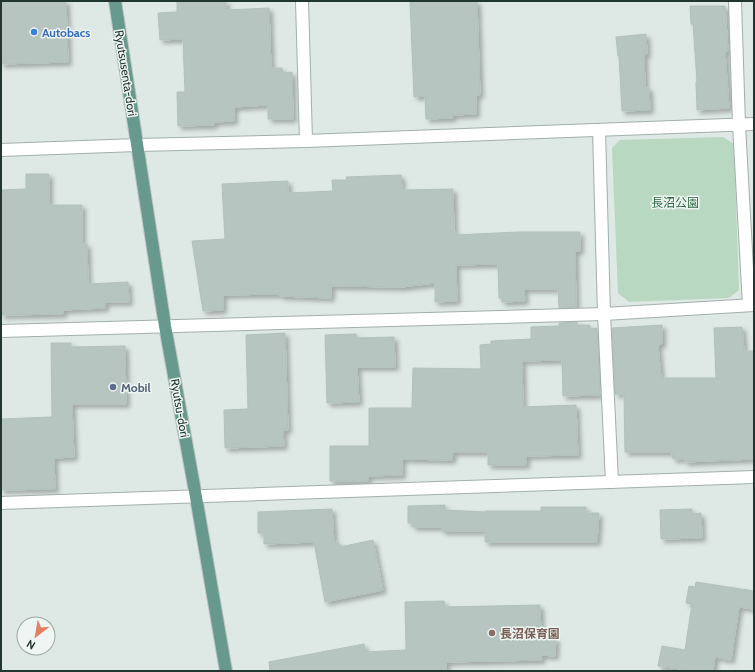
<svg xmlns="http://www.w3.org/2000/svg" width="755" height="672" font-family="Cabin,'Noto Sans JP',sans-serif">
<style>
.green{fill:#b9d8c1}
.building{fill:#b7c5c0;stroke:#b1c1ba;filter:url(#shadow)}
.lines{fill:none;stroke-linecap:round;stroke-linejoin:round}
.minor-casing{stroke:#a2afaa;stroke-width:14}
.major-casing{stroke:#bcc3c1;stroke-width:14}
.minor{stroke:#fff;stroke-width:12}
.major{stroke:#679a8c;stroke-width:12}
.shop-dot{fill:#3f7fe0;stroke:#eef5f2;stroke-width:1.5}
.service-dot{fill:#5c6f8a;stroke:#eef5f2;stroke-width:1.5}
.education-dot{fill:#8d6e63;stroke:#eef5f2;stroke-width:1.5}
.labels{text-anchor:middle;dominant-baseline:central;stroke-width:3;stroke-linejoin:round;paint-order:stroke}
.shop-label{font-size:12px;font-weight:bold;fill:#366cbe;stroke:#eef5f2;text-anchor:start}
.street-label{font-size:12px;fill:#213630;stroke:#eef5f2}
.park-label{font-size:12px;fill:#306945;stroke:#eef5f2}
.service-label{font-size:12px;font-weight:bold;fill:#4e5e75;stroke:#eef5f2;text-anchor:start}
.education-label{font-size:12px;font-weight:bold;fill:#785e54;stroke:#eef5f2;text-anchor:start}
</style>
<defs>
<filter id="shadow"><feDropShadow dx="3.5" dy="3.5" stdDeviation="2" flood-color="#0004"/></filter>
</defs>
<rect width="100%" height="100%" fill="#dee8e4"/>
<path class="green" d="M723,137L734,144L739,290L729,298L629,302L618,293L612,148L620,140Z"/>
<g class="building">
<path d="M1,1H66L68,62L1,64Z"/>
<path d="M177,1H226V10L269,8L271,68H282L283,73L292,72L293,119H268V105L234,107V121L214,122V125L178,126L177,92H185L183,39L160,40L158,13L177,12Z"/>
<path d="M410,1H477L480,95H476V114L452,115L453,118L426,119L425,96L414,97Z"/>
<path d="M690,6H725L728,51H725L729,108L697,110L696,82H697L693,24H691Z"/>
<path d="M646,34L647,54H644L645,88H649L650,110L622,111L619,56H618L616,37Z"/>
<path d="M26,174H49V205H82V244H87L88,284L128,282L129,302H105V308L63,310V314L1,315V190L26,189Z"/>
<path d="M401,175L402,190L453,189L454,232H456V235L518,232H580V251H575L576,307L559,308L558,289H524L525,301L502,302V298H499L498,264L456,265L457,301L435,302V283L402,287L331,286V298L280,296V294L223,295V310L203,311L192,241L225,239L222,184L288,181V193L333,191L332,180H347L346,177Z"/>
<path d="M577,322V325H590V329L597,328L600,395L563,396L562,360L522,361L523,407L576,405L578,455L526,456V465H488V452H453L452,460L402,459V475L368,476V481H330V446H369V408H412L413,368L481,369L480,345L491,344V341L531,339V327L559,326V323Z"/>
<path d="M662,325V344L658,345L661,378H716L714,328L742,327L744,351H754V459L685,462V459H673L672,452H625L624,394H615L612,328Z"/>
<path d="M285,333L288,430H283L284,446L225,448L224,410L248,409L246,335Z"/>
<path d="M356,334V338L394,337L395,367H357L359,402L327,403L325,335Z"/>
<path d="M51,343H71V347L125,346L126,404H72L74,457L54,458L55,489L1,490V419L52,417Z"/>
<path d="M445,505V510L485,512V511H541V507H586V513H599L597,542H485V531H442V527H413V523H408V506Z"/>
<path d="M332,509L334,543L338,542L340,547L373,540L383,590L325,602L314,542L264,544V533H258V512Z"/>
<path d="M692,509V514L701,513L702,538L661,539L660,510Z"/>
<path d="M696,582L754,591V609L739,607L731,660L715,657L713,671H695L658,666L662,646L685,650L692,604L686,603L689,586L695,587Z"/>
<path d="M444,601L445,607L540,605L541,637L556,638L555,656L541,655L542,660L446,662V671H270L269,662L364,644L365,652L406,650L405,602Z"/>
</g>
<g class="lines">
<defs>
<g id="minor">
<path d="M302,1L306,141"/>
<path d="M735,1L739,125L749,305"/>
<path d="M599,130L604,314L612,482"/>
<path d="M1,150L137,145L306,141L754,124"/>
<path d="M1,331L604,314L754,305"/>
<path d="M1,503L754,477"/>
</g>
<path id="major" d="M115,1L165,326L196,497L226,671"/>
</defs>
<use href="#minor" class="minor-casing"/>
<use href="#major" class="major-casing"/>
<use href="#minor" class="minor"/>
<use href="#major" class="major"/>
</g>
<circle class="shop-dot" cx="34" cy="32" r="4"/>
<circle class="service-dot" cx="113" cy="387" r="4"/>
<circle class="education-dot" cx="492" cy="633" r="4"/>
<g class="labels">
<g class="shop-label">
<text x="42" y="32">Autobacs</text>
</g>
<g class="street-label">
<text transform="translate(126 73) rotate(81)">Ryutsusenta-dori</text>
<text transform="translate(180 408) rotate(80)">Ryutsu-dori</text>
</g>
<g class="park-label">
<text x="675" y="202">長沼公園</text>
</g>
<g class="service-label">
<text x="121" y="387">Mobil</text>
</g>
<g class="education-label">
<text x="500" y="633">長沼保育園</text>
</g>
</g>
<rect width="755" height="672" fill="none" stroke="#213630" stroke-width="4"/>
<g transform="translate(36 636) rotate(211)"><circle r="19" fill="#eef5f2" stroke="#9ca9a4"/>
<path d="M0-3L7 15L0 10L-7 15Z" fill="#e48061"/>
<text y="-6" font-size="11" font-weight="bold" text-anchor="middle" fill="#213630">N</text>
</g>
</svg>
